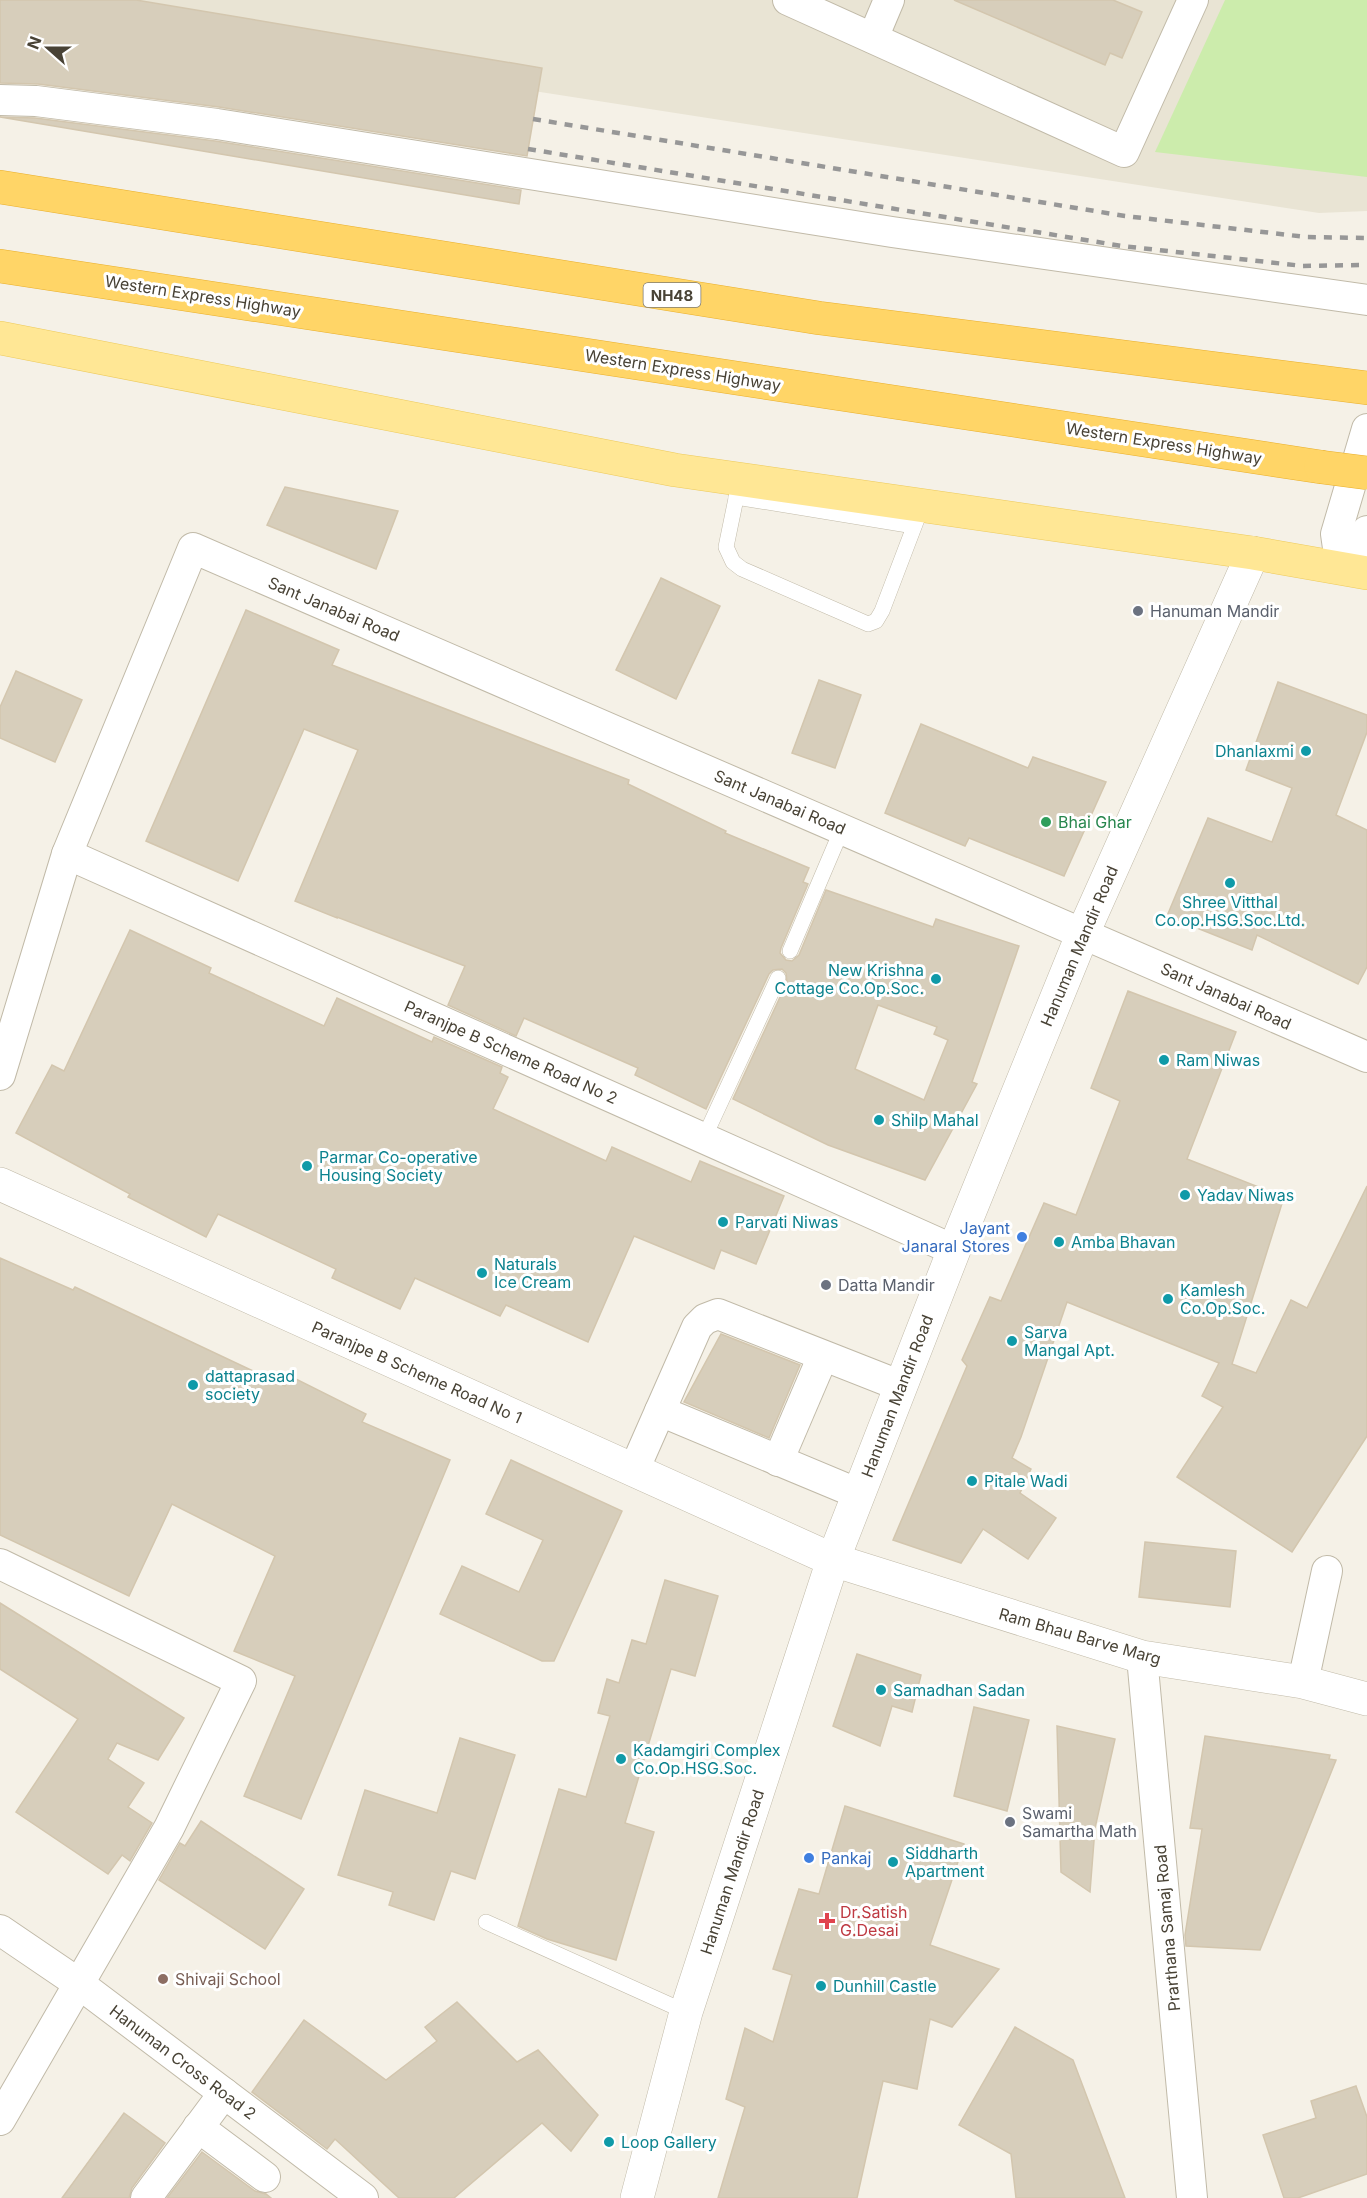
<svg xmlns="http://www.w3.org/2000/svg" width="1367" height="2198" font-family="Inter,sans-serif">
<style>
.residential{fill:#e9e4d4}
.green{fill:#ccecac}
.building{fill:#d7cebb;stroke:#d3c6ae;stroke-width:1.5;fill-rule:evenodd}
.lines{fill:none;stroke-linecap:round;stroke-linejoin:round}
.service-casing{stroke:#c1baa8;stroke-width:16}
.minor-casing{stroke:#c1baa8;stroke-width:32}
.tertiary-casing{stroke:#c1baa8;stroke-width:34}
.primary-casing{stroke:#edca5c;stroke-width:34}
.motorway-casing{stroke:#e9af2c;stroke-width:34}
.service{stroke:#fff;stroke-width:15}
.minor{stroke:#fff;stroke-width:30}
.tertiary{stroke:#fff;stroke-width:33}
.primary{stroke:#ffe795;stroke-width:33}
.motorway{stroke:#ffd567;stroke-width:33}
.rail{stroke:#979797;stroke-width:4.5;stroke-dasharray:8 8;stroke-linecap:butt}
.motorway-bridge-casing{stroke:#e9af2c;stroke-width:34;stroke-linecap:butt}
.motorway-bridge{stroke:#ffd567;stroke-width:33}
.worship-dot{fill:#6b7280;stroke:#fff;stroke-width:2}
.culture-dot{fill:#0f9aa8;stroke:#fff;stroke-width:2}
.leisure-dot{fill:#2e9e5b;stroke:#fff;stroke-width:2}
.shop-dot{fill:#3f7fe0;stroke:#fff;stroke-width:2}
.health-dot{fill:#e0444e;stroke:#fff;stroke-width:2}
.education-dot{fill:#8d6e63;stroke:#fff;stroke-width:2}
.labels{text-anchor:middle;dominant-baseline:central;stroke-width:6;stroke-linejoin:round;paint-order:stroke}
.shield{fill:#fff;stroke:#7f7b72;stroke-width:1.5}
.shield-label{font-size:15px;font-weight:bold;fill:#484235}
.street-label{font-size:16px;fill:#484235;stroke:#fff}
.worship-label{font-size:16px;fill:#5b616d;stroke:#fff;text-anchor:start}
.culture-label{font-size:16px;fill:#0d838f;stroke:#fff;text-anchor:start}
.leisure-label{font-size:16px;fill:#27864d;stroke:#fff;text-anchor:start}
.shop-label{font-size:16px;fill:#366cbe;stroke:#fff;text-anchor:end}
.health-label{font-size:16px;fill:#be3a42;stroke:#fff;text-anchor:start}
.education-label{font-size:16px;fill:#785e54;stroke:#fff;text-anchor:start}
</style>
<rect width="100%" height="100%" fill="#f5f1e7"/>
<path class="residential" d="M0,0H1367V211L1319,213L0,8Z"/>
<path class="green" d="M1225,0H1367V177L1155,152Z"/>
<g class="building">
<path d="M0,0H136L542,68L527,156L219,107L38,84L0,83Z"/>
<path d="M954,0H1113L1142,12L1122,58L1110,53L1105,65Z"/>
<path d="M0,117L35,118L215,141L521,190L519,204Z"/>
<path d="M285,487L398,511L376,569L267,525Z"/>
<path d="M661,578L720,606L676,699L616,670Z"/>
<path d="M246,610L339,650L332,665L629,780L628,784L726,831L725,833L809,868L803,882L808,884L781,948L780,953L786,960L792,961L799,955L826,890L933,927L936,919L1019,946L972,1082L977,1084L925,1180L828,1145L733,1099L787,982L786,973L782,969L773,970L769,974L706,1109L635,1075L638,1068L524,1018L516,1036L448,1005L465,966L337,917V918L295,901L358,750L304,729L238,881L146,841ZM878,1005L937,1027L934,1034L948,1040L924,1100L855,1069Z"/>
<path d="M16,671L82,700L55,762L0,738V707Z"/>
<path d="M819,680L861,695L835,768L792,753Z"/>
<path d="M1278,682L1367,715V732L1336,815L1367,830V967L1358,984L1257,935L1252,950L1167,916L1208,818L1272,842L1292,788L1246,770Z"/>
<path d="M921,724L1028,768L1033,757L1106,782L1064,876L969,838L965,846L885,813Z"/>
<path d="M130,930L211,968L209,973L324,1026L337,998L432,1042L434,1037L502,1067L500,1073L508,1077L493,1109L606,1161L612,1147L691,1182L700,1161L784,1196L756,1264L721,1250L714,1269L634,1236L588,1342L506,1305L500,1316L415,1278L400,1309L332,1278L336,1269L218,1214L206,1237L128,1197L130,1194L16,1133L52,1065L64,1071Z"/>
<path d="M1128,991L1236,1032L1187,1159L1284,1197L1232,1364L1256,1373L1291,1300L1307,1308L1367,1186V1436L1292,1552L1177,1477L1223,1407L1202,1396L1219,1363L1067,1302L1021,1437L1012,1458L1031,1469L1020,1493L1056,1518L1028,1559L983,1529L961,1563L893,1540L967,1366L962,1360L990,1297L1001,1301L1044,1203L1076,1215L1120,1101L1091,1088Z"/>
<path d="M0,1258L73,1290L75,1287L285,1386L290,1376L366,1414L362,1422L450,1460L301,1819L244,1796L295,1676L234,1651L275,1556L172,1504L129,1596L0,1535Z"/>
<path d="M721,1334L800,1365L769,1438L684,1402Z"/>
<path d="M511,1460L622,1511L554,1661H542L440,1614L462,1566L519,1592L543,1540L486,1514Z"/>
<path d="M1145,1542L1236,1551L1230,1607L1139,1597Z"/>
<path d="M665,1580L718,1596L695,1676L671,1669L625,1823L654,1832L616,1960L547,1939L518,1926L559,1789L586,1797L610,1716L598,1713L607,1679L619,1683L632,1640L646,1644Z"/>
<path d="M0,1603L184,1718L158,1760L117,1743L108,1759L144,1783L128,1807L152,1823L130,1861L122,1855L108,1874L16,1812L78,1719L0,1669Z"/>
<path d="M857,1654L921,1675L912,1712L892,1706L880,1746L833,1726Z"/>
<path d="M974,1707L1029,1720L1007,1811L954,1796Z"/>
<path d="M1057,1726L1115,1739L1095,1828L1090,1892L1061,1872Z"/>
<path d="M1205,1736L1330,1755L1329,1759L1336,1760L1260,1950L1186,1946L1185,1935L1202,1829L1190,1828Z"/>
<path d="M460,1738L515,1755L475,1879L451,1871L434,1920L389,1905L393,1892L338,1875L365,1790L437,1813Z"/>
<path d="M845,1806L964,1844L930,1945L999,1969L952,2027L930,2019L917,2089L883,2081L857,2198H718L745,2107L726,2099L745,2028L773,2042L792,1975L773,1969L799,1889L819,1894Z"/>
<path d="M201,1821L304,1889L265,1949L159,1880L180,1843L185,1846Z"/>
<path d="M457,2002L517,2062L538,2050L598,2115L571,2151L542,2123L454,2198H399L335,2139L327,2149L252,2092L304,2020L386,2080L437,2041L425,2027Z"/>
<path d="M1015,2027L1073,2060L1125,2198H1016L1011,2154L959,2125Z"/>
<path d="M1356,2086L1367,2117V2174L1298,2198H1284L1263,2135L1316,2118L1311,2101Z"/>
<path d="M124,2113L165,2143L132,2188L129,2198H62Z"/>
<path d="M202,2152L255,2191L266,2194L271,2198H167Z"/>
</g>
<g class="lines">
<defs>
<g id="service">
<path d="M740,479L726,547L733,562L742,569L868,624L876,621L882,611L922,506"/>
<path d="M736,497L914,526"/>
<path d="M790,951L842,829"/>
<path d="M704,1138L778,978"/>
<path d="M486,1922L686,2012"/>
</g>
<g id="minor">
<path d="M788,0L1124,152L1193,0"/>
<path d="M873,38L889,0"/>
<path d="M0,100L36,101L217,124L892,232L1367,300"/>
<path d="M1341,569L1336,534L1367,429"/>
<path d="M1341,569L1365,537L1367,531"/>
<path d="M67,854L954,1250"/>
<path d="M0,1075L67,854L193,548L1367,1057"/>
<path d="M660,1411L859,1494"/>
<path d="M778,1461L823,1356"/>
<path d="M634,1470L697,1327L705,1319L718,1314L901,1386"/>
<path d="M0,1564L241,1681L169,1828L0,2120"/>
<path d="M1142,1657L1192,2198"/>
<path d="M1303,1682L1327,1571"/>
<path d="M0,1930L78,1983L363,2198"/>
<path d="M198,2127L265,2177"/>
<path d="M146,2198L224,2093"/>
</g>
<g id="tertiary">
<path d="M0,1184L833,1560L1142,1657L1303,1682L1367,1699"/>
<path d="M637,2198L686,2012L833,1560L954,1250L1083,933L1253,553"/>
</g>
<path id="primary" d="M0,338L675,470L1253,553L1367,573"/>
<g id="motorway">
<path d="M0,187L819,318L1367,388"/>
<path d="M0,266L1321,467"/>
</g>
</defs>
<use href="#service" class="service-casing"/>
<use href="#minor" class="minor-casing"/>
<use href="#tertiary" class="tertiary-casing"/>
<use href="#primary" class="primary-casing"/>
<use href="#motorway" class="motorway-casing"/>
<use href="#service" class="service"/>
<use href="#minor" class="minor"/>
<use href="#tertiary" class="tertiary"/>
<use href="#primary" class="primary"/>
<use href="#motorway" class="motorway"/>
<g class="rail">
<path d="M533,119L1125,216L1306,237L1367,238"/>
<path d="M528,149L1122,246L1303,266L1367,265"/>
</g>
<defs>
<path id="motorway-bridge" d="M1321,467L1367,473"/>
</defs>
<use href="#motorway-bridge" class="motorway-bridge-casing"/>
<use href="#motorway-bridge" class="motorway-bridge"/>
</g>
<g class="worship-dot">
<circle cx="1138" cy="611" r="6"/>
<circle cx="826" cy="1285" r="6"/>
<circle cx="1010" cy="1822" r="6"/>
</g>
<g class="culture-dot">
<circle cx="1306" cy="751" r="6"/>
<circle cx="1230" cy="883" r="6"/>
<circle cx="936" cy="979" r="6"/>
<circle cx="1164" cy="1060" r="6"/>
<circle cx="879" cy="1120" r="6"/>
<circle cx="307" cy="1166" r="6"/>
<circle cx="1185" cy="1195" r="6"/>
<circle cx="723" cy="1222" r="6"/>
<circle cx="1059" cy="1242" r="6"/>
<circle cx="482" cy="1273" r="6"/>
<circle cx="1168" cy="1299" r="6"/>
<circle cx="1012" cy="1341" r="6"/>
<circle cx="193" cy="1385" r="6"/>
<circle cx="972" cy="1481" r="6"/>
<circle cx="881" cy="1690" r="6"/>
<circle cx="621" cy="1759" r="6"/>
<circle cx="893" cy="1862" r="6"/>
<circle cx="821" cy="1986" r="6"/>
<circle cx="609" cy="2142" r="6"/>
</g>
<circle class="leisure-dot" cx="1046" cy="822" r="6"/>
<g class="shop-dot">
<circle cx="1022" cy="1237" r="6"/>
<circle cx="809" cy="1858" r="6"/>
</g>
<path class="health-dot" d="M824 1912h6v6h6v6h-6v6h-6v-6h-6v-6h6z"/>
<circle class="education-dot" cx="163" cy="1979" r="6"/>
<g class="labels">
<rect class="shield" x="643.5" y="283" width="57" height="24" rx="4.5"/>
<g class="shield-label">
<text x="672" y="295">NH48</text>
</g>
<g class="street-label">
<text transform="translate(203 296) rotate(9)">Western Express Highway</text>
<text transform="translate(683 370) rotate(9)">Western Express Highway</text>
<text transform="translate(1164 443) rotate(9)">Western Express Highway</text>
<text transform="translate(334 609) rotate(23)">Sant Janabai Road</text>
<text transform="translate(780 802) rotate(23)">Sant Janabai Road</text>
<text transform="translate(1079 946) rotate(-67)">Hanuman Mandir Road</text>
<text transform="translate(1226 996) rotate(24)">Sant Janabai Road</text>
<text transform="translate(511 1052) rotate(24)">Paranjpe B Scheme Road No 2</text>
<text transform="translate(417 1372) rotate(24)">Paranjpe B Scheme Road No 1</text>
<text transform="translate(897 1396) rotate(-69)">Hanuman Mandir Road</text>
<text transform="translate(1080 1636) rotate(16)">Ram Bhau Barve Marg</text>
<text transform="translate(732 1872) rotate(-72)">Hanuman Mandir Road</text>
<text transform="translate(1167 1928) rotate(-95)">Prarthana Samaj Road</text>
<text transform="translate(183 2062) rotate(37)">Hanuman Cross Road 2</text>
</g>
<g class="worship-label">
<text x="1150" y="611">Hanuman Mandir</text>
<text x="838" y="1285">Datta Mandir</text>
<text x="1022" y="1813">Swami<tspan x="1022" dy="18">Samartha Math</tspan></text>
</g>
<g class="culture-label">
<text x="1294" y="751" text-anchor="end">Dhanlaxmi</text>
<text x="1230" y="902" text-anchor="middle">Shree Vitthal<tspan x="1230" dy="18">Co.op.HSG.Soc.Ltd.</tspan></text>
<text x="924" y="970" text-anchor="end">New Krishna<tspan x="924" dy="18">Cottage Co.Op.Soc.</tspan></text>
<text x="1176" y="1060">Ram Niwas</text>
<text x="891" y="1120">Shilp Mahal</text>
<text x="319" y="1157">Parmar Co-operative<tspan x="319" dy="18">Housing Society</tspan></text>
<text x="1197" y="1195">Yadav Niwas</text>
<text x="735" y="1222">Parvati Niwas</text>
<text x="1071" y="1242">Amba Bhavan</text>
<text x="494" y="1264">Naturals<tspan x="494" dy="18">Ice Cream</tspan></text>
<text x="1180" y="1290">Kamlesh<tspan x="1180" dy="18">Co.Op.Soc.</tspan></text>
<text x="1024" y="1332">Sarva<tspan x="1024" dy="18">Mangal Apt.</tspan></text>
<text x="205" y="1376">dattaprasad<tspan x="205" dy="18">society</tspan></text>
<text x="984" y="1481">Pitale Wadi</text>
<text x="893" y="1690">Samadhan Sadan</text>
<text x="633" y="1750">Kadamgiri Complex<tspan x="633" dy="18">Co.Op.HSG.Soc.</tspan></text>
<text x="905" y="1853">Siddharth<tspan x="905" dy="18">Apartment</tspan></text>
<text x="833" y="1986">Dunhill Castle</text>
<text x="621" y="2142">Loop Gallery</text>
</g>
<g class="leisure-label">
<text x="1058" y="822">Bhai Ghar</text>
</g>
<g class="shop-label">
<text x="1010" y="1228">Jayant<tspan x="1010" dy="18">Janaral Stores</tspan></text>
<text x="821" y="1858" text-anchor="start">Pankaj</text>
</g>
<g class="health-label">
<text x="840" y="1912">Dr.Satish<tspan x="840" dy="18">G.Desai</tspan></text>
</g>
<g class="education-label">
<text x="175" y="1979">Shivaji School</text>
</g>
</g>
<g transform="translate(48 48) rotate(291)" stroke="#ffffff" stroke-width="4.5" paint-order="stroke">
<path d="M0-4.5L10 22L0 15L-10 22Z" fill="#484235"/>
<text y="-9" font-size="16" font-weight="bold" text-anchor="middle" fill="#484235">N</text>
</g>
</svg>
